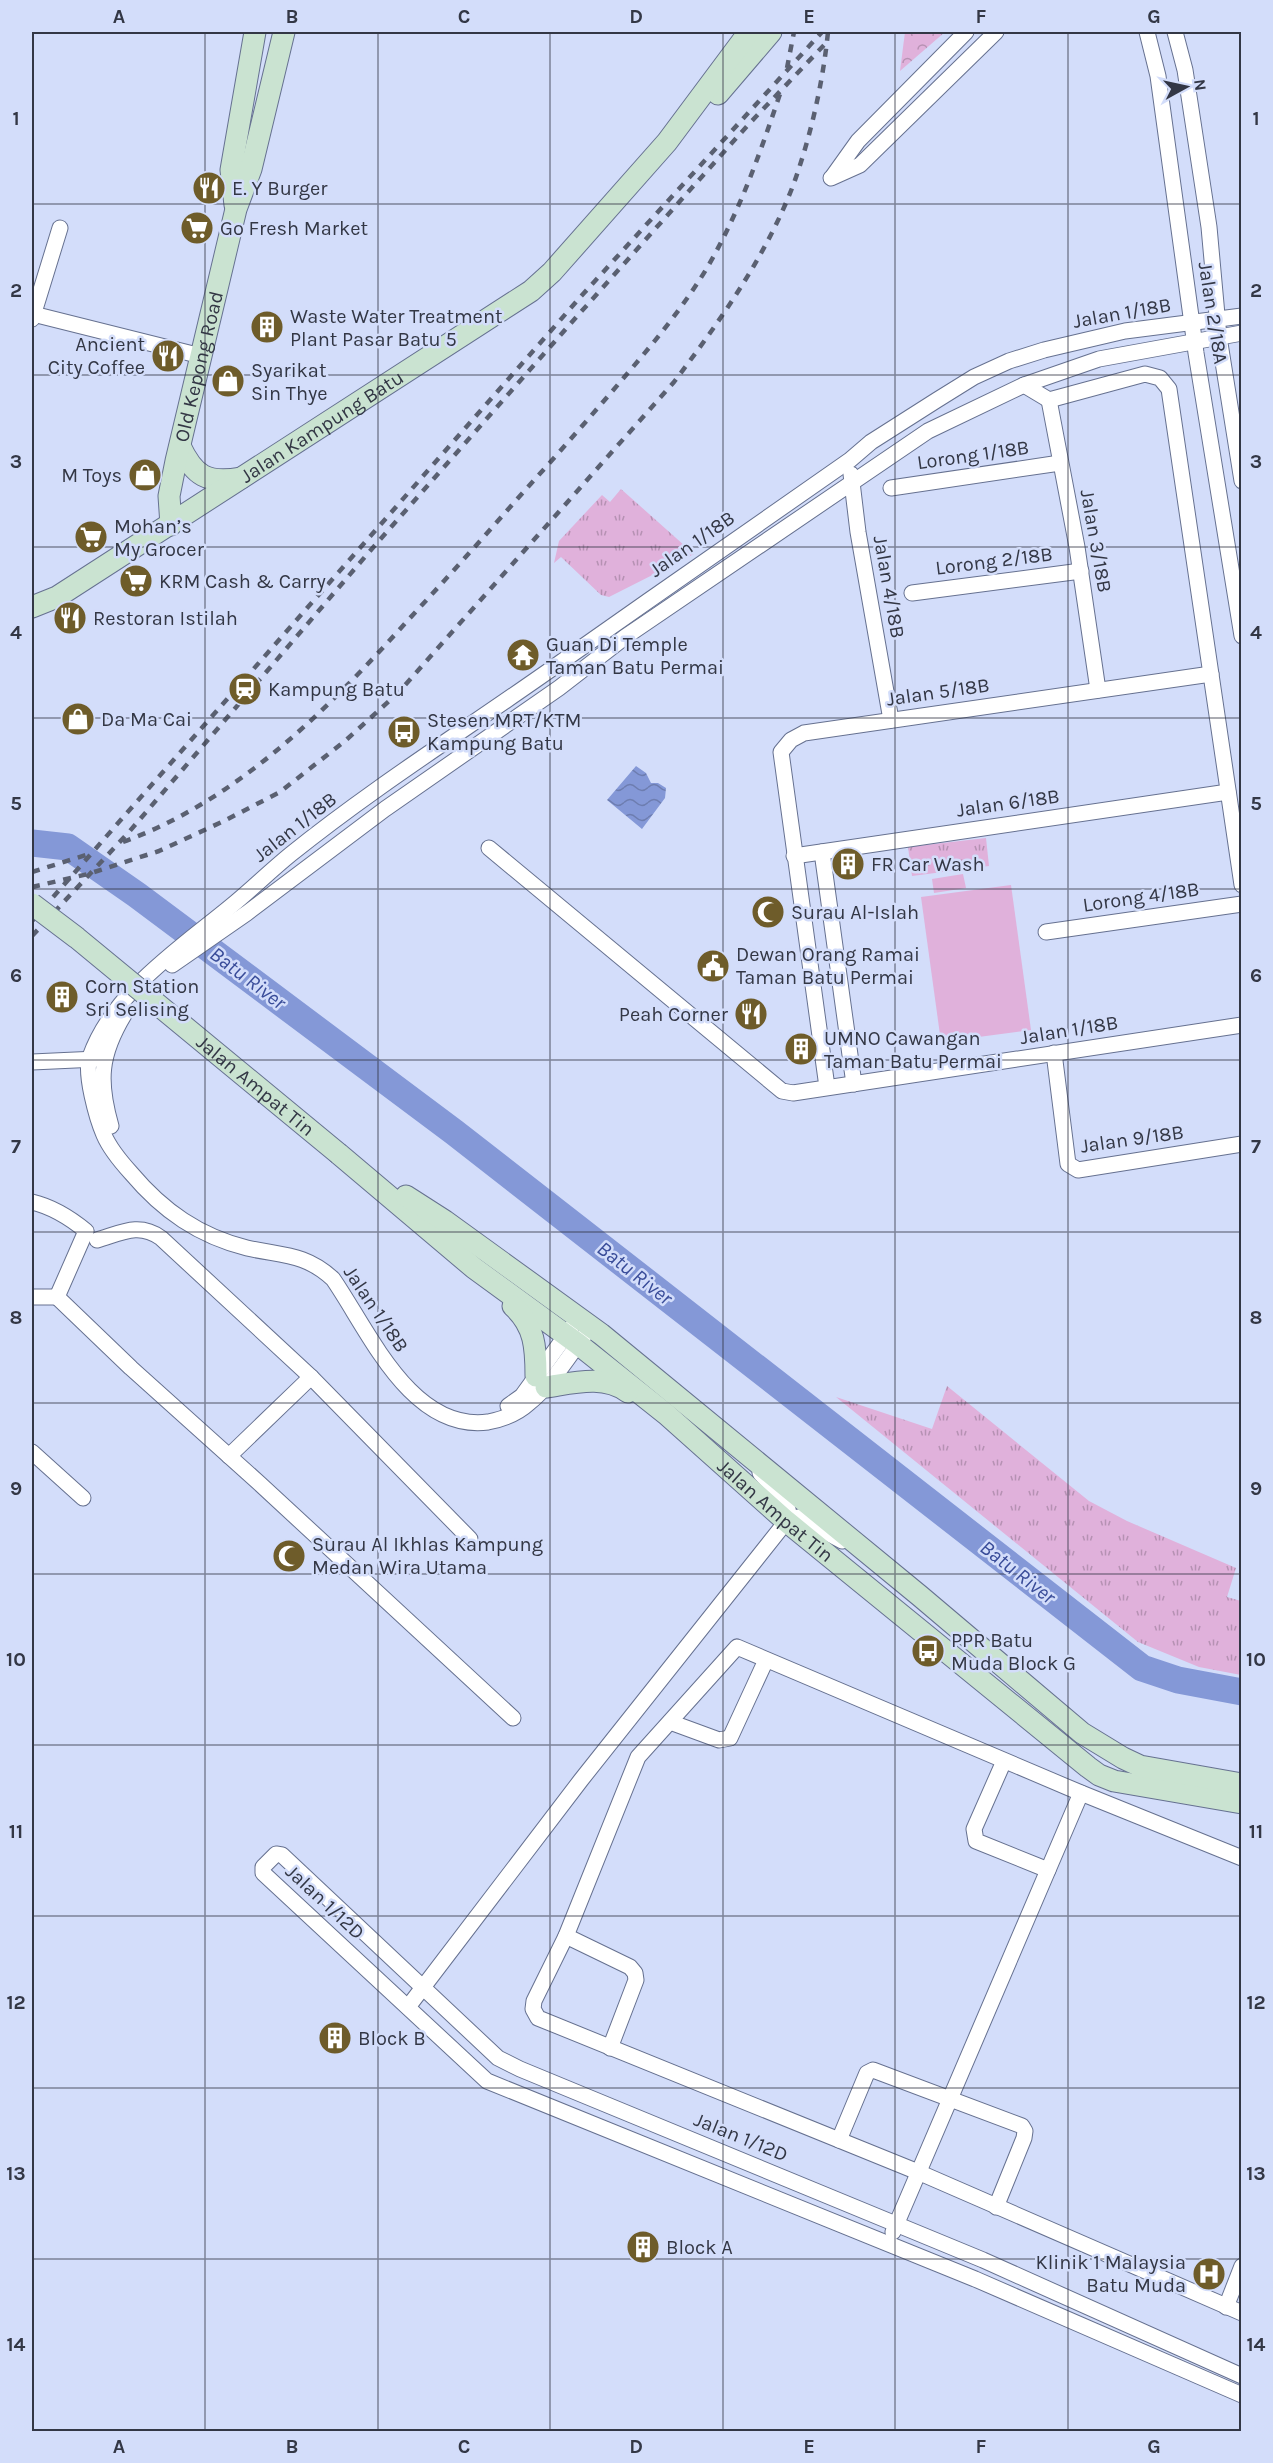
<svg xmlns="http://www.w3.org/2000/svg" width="1273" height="2463" font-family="Karla,sans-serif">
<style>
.grass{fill:url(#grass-tufts)}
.forest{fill:url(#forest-crowns)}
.garden{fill:#e0b1db}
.water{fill:url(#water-waves)}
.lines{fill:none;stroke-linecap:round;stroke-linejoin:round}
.river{stroke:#8498d7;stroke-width:27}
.street-casing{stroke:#667190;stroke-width:17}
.secondary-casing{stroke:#667190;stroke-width:23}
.street{stroke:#fff;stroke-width:15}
.secondary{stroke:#cae3d1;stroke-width:21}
.rail{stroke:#5a6071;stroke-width:4.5;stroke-dasharray:8 8;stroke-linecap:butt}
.secondary-bridge-casing{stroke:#667190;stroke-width:23;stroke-linecap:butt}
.secondary-bridge{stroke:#cae3d1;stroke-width:21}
.grid{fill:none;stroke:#333745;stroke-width:1.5;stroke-opacity:0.55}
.labels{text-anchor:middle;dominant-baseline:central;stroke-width:5;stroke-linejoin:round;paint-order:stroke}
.poi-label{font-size:20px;fill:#333745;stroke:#d3ddfa;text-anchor:start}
.street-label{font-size:20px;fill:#333745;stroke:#d3ddfa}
.water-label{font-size:21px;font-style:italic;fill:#394c99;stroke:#d3ddfa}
.neatline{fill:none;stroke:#333745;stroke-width:2}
.grid-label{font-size:20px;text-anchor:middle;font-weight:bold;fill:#333745}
</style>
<defs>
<pattern id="grass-tufts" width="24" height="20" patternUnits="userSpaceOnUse" patternTransform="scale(1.5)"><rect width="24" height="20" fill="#e0b1db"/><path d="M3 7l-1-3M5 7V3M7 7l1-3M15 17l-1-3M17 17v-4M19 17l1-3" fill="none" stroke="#b691b3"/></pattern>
<pattern id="forest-crowns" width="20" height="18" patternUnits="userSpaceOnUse" patternTransform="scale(1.5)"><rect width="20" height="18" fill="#e0b1db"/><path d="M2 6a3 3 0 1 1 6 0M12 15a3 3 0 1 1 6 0" fill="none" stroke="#b691b3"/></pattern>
<pattern id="water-waves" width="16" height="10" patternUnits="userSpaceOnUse" patternTransform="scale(1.5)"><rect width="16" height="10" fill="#8498d7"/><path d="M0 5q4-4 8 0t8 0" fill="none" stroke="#6d7db0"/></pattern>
</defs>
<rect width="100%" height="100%" fill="#d3ddfa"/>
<g class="grass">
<path d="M621,489L694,554L609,597L601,595L561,557L554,563L559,541L602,495L610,502Z"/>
<path d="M986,838L989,866L912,876L908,847Z"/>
<path d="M947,1386L1089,1501L1127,1521L1236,1568L1227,1597L1241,1601V1675L1199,1667L1138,1642L836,1397L932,1429Z"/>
</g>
<path class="forest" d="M905,32H945L900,71Z"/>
<g class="garden">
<path d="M963,874L966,888L934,893L932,879Z"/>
<path d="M1011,885L1031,1030L941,1042L921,897Z"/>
</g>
<path class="water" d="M636,766L646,773L651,783H658L666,788L665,798L642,829L607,800Z"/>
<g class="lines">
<path class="river" d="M32,843L68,847L137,895L454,1132L1142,1668L1178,1680L1242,1692"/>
<defs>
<g id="street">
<path d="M1147,32L1158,76L1196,353L1242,636"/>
<path d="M1175,32L1185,70L1209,227L1219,337L1242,481"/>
<path d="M833,176L858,141L966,32"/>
<path d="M831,178L860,165L996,32"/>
<path d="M33,314L201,356"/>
<path d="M32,319L60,228"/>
<path d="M1024,385L1049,400L1145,374L1160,378L1169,389L1242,885"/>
<path d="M1049,400L1077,547L1098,690"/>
<path d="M851,474L858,532L891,720"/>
<path d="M891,488L1060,463"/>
<path d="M912,593L1081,571"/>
<path d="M489,848L782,1091L793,1093L1242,1025"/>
<path d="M822,852L854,1084"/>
<path d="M794,856L1228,792"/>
<path d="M1046,932L1242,904"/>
<path d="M172,965L247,913L385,809L559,688L625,637L928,431L1024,385L1099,359L1242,333"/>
<path d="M1054,1053L1068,1164L1078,1170L1242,1144"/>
<path d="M32,1062L97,1059"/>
<path d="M827,1087L781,752L791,740L804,733L1211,674"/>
<path d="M111,1126C98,1081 100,1055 124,1015"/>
<path d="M32,1202C53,1207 69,1217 86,1231L57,1297L131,1368L259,1483L513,1718"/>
<path d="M97,1240C121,1233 139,1222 161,1238L311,1377L470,1539"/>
<path d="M32,1297H57"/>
<path d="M584,1336C567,1359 551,1385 529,1403C517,1414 504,1419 488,1422C411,1432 369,1331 333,1279C305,1253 282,1256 247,1248C199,1236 163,1211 131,1173C121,1162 110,1149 104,1135C97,1119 84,1073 90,1057C113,992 179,949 230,907C251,890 270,871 291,854C378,784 473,725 564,660C659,593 754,527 850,460L871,442L937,400L974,377L1009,361L1044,350L1125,331L1242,316"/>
<path d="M508,1406L522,1396L572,1327"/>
<path d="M32,1452L83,1498"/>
<path d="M229,1456L311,1377"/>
<path d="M786,1521L798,1517L842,1541"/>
<path d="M670,1722L719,1740L730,1738L766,1660"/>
<path d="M1004,1761L974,1829L976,1841L1048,1870"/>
<path d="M1242,1858L1081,1793L737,1647L638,1757L566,1936L534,2001L533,2009L538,2018L918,2172L1242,2313"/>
<path d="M566,1936L630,1967L635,1973L636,1980L610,2048"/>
<path d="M408,2007L581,1780L789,1518C791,1502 770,1485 760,1473"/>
<path d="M839,2140L867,2073L873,2070L1022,2126L1025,2131L1024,2138L996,2207"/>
<path d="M893,2232L1081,1793"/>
<path d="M1226,2307L1242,2266"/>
<path d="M1242,2376L983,2260L520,2069L498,2058L282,1855L276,1854L263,1867V1873L487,2081L975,2279L1242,2395"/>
</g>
<g id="secondary">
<path d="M718,94L771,32"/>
<path d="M235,205L231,170L255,32"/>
<path d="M180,446C194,476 207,484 241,478"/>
<path id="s1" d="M171,525L169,496L176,461L236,209L251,169L284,32"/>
<path id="s2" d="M32,607L57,597L531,291L552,272L667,142L749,32"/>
<path id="s3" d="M339,1154L474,1268L578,1344L666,1414L786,1521L1088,1767L1099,1775L1114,1781L1242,1803"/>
<path d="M406,1196L445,1221L601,1334L920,1596L1082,1733L1123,1758L1140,1766L1242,1784"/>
<path d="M513,1306C535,1326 536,1348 536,1376"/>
<path d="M546,1387C573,1383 604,1374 628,1392"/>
</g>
</defs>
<use href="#street" class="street-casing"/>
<use href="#secondary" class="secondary-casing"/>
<use href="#street" class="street"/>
<use href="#secondary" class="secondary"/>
<g class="rail">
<path d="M787,68L794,32"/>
<path d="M123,842C240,799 328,709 410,618C447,578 483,538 519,497C556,456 592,415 627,374C656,340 684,306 707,268C740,211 759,156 780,94"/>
<path d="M32,872L89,854"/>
<path d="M32,887L88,874L159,851L224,821L280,792L345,741L398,693L674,382C720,321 767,255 794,183C811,135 823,82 828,32"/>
<path d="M32,921L584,293L822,32"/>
<path d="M32,936L129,832L370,551L580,313L748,125L827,42"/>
</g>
<defs>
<g id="secondary-bridge">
<path id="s4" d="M32,904L77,938L339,1154"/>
</g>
</defs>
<use href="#secondary-bridge" class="secondary-bridge-casing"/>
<use href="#secondary-bridge" class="secondary-bridge"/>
</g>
<path class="grid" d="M205,32V2432M378,32V2432M550,32V2432M723,32V2432M895,32V2432M1068,32V2432M32,204H1242M32,375H1242M32,547H1242M32,718H1242M32,889H1242M32,1060H1242M32,1232H1242M32,1403H1242M32,1574H1242M32,1745H1242M32,1916H1242M32,2088H1242M32,2259H1242"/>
<defs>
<symbol id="restaurant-disc" viewBox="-11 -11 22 22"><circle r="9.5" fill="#6e5c2a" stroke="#d3ddfa"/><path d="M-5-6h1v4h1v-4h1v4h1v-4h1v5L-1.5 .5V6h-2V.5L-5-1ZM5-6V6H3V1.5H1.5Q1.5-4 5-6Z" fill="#fff"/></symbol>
<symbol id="supermarket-disc" viewBox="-11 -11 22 22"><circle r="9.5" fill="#6e5c2a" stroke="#d3ddfa"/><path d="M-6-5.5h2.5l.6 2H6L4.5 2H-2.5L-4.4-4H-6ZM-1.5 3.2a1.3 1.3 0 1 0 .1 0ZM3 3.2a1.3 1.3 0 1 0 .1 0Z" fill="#fff"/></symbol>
<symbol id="building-disc" viewBox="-11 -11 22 22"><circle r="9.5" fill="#6e5c2a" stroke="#d3ddfa"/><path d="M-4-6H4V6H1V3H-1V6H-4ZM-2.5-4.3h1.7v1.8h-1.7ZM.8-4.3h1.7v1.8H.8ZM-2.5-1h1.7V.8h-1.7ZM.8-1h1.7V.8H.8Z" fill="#fff"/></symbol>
<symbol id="shop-disc" viewBox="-11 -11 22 22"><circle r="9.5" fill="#6e5c2a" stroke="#d3ddfa"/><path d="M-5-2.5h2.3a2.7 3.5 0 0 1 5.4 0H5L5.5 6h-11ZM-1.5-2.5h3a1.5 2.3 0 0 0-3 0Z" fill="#fff"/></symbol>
<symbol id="temple-disc" viewBox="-11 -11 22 22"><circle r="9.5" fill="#6e5c2a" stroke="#d3ddfa"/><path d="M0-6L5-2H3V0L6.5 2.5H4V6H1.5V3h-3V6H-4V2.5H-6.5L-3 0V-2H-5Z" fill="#fff"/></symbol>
<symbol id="station-disc" viewBox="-11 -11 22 22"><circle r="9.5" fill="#6e5c2a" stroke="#d3ddfa"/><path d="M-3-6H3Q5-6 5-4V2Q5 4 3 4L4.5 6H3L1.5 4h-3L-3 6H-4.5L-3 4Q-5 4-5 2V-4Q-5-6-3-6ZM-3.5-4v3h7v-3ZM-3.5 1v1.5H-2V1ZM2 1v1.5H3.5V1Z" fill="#fff"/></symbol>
<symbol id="bus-disc" viewBox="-11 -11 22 22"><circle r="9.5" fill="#6e5c2a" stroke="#d3ddfa"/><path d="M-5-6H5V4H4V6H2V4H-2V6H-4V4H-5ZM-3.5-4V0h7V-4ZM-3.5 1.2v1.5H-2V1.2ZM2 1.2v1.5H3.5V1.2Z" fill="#fff"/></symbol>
<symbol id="mosque-disc" viewBox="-11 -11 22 22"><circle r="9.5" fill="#6e5c2a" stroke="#d3ddfa"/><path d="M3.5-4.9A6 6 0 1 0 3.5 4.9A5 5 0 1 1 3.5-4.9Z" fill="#fff"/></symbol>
<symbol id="civic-disc" viewBox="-11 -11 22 22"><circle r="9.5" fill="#6e5c2a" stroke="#d3ddfa"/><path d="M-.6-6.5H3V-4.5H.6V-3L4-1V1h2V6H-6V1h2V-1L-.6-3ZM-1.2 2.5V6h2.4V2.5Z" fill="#fff"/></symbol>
<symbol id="hospital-disc" viewBox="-11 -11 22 22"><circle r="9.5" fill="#6e5c2a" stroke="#d3ddfa"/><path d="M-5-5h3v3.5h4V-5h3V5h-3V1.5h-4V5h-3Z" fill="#fff"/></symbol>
</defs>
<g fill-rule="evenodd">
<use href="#restaurant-disc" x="190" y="169" width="38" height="38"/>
<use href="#supermarket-disc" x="178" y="209" width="38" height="38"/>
<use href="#building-disc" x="248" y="308" width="38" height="38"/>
<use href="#restaurant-disc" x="149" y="337" width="38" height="38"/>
<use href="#shop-disc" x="209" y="362" width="38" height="38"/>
<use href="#shop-disc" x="126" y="456" width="38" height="38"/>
<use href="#supermarket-disc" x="72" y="518" width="38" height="38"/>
<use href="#supermarket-disc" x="117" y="562" width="38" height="38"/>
<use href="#restaurant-disc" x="51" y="599" width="38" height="38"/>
<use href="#temple-disc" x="504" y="636" width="38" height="38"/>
<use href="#station-disc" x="226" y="670" width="38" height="38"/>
<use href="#shop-disc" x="59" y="700" width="38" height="38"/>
<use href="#bus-disc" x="385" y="713" width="38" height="38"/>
<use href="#building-disc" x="829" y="845" width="38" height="38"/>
<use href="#mosque-disc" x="749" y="893" width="38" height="38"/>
<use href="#civic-disc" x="694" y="947" width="38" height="38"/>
<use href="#building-disc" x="43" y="978" width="38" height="38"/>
<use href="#restaurant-disc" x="732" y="995" width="38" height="38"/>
<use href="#building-disc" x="782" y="1030" width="38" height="38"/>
<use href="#mosque-disc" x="270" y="1537" width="38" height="38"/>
<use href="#bus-disc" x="909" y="1632" width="38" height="38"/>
<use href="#building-disc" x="316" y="2019" width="38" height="38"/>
<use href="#building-disc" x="624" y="2228" width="38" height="38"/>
<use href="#hospital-disc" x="1190" y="2255" width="38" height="38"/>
</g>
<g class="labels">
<g class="poi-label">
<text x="232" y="188">E. Y Burger</text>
<text x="220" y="228">Go Fresh Market</text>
<text x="290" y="316">Waste Water Treatment<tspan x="290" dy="23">Plant Pasar Batu 5</tspan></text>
<text x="145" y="344" text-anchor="end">Ancient<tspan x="145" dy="23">City Coffee</tspan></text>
<text x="251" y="370">Syarikat<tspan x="251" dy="23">Sin Thye</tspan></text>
<text x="122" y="475" text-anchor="end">M Toys</text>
<text x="114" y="526">Mohan’s<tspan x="114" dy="23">My Grocer</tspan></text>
<text x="159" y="581">KRM Cash &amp; Carry</text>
<text x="93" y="618">Restoran Istilah</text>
<text x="546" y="644">Guan Di Temple<tspan x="546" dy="23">Taman Batu Permai</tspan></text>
<text x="268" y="689">Kampung Batu</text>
<text x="101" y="719">Da Ma Cai</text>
<text x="427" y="720">Stesen MRT/KTM<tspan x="427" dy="23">Kampung Batu</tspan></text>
<text x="871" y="864">FR Car Wash</text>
<text x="791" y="912">Surau Al-Islah</text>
<text x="736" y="954">Dewan Orang Ramai<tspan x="736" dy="23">Taman Batu Permai</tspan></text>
<text x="85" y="986">Corn Station<tspan x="85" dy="23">Sri Selising</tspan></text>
<text x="728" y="1014" text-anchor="end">Peah Corner</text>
<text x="824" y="1038">UMNO Cawangan<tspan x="824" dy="23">Taman Batu Permai</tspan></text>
<text x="312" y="1544">Surau Al Ikhlas Kampung<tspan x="312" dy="23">Medan Wira Utama</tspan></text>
<text x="951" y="1640">PPR Batu<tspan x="951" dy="23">Muda Block G</tspan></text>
<text x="358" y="2038">Block B</text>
<text x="666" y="2247">Block A</text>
<text x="1186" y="2262" text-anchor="end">Klinik 1 Malaysia<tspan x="1186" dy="23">Batu Muda</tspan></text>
</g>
<g class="street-label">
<text transform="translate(1122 313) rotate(-10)">Jalan 1/18B</text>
<text transform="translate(1213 313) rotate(81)">Jalan 2/18A</text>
<text stroke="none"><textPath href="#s1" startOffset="162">Old Kepong Road</textPath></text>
<text stroke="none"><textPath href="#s2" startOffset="342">Jalan Kampung Batu</textPath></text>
<text transform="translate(973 455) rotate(-8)">Lorong 1/18B</text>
<text transform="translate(1096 541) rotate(80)">Jalan 3/18B</text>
<text transform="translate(692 544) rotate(-35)">Jalan 1/18B</text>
<text transform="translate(994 561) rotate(-7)">Lorong 2/18B</text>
<text transform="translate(889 587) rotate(80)">Jalan 4/18B</text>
<text transform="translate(938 692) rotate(-8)">Jalan 5/18B</text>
<text transform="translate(1008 803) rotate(-8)">Jalan 6/18B</text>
<text transform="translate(295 827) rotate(-38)">Jalan 1/18B</text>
<text transform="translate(1141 897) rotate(-8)">Lorong 4/18B</text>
<text transform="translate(1069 1030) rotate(-9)">Jalan 1/18B</text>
<text stroke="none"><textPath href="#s4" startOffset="288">Jalan Ampat Tin</textPath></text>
<text transform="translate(1132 1139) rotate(-8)">Jalan 9/18B</text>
<text transform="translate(376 1309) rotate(56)">Jalan 1/18B</text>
<text stroke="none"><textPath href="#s3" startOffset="564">Jalan Ampat Tin</textPath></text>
<text transform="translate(325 1902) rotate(43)">Jalan 1/12D</text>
<text transform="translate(741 2137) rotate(22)">Jalan 1/12D</text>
</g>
<g class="water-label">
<text transform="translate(248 978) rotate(37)">Batu River</text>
<text transform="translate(635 1273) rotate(38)">Batu River</text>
<text transform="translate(1018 1572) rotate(38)">Batu River</text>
</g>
</g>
<rect width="1273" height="2463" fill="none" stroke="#d3ddfa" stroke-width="66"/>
<g transform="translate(1186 87) rotate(82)" stroke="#d3ddfa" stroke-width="4.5" paint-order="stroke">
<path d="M0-4.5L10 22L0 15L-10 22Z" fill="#333745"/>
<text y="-9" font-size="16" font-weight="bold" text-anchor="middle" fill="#333745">N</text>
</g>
<rect x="33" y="33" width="1207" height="2397" class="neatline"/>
<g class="grid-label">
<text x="119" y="23">A</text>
<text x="292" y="23">B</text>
<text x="464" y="23">C</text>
<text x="636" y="23">D</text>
<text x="809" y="23">E</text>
<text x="981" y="23">F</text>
<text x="1154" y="23">G</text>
<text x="16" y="125">1</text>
<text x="1256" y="125">1</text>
<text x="16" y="297">2</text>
<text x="1256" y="297">2</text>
<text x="16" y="468">3</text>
<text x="1256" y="468">3</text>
<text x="16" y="639">4</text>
<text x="1256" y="639">4</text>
<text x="16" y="810">5</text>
<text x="1256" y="810">5</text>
<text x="16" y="982">6</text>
<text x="1256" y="982">6</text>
<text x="16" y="1153">7</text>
<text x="1256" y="1153">7</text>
<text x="16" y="1324">8</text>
<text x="1256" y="1324">8</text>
<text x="16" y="1495">9</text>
<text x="1256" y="1495">9</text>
<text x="16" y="1666">10</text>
<text x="1256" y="1666">10</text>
<text x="16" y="1838">11</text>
<text x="1256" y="1838">11</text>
<text x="16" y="2009">12</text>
<text x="1256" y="2009">12</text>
<text x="16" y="2180">13</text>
<text x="1256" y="2180">13</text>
<text x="16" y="2351">14</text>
<text x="1256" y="2351">14</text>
<text x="119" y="2453">A</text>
<text x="292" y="2453">B</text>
<text x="464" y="2453">C</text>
<text x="636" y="2453">D</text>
<text x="809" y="2453">E</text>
<text x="981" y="2453">F</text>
<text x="1154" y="2453">G</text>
</g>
</svg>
